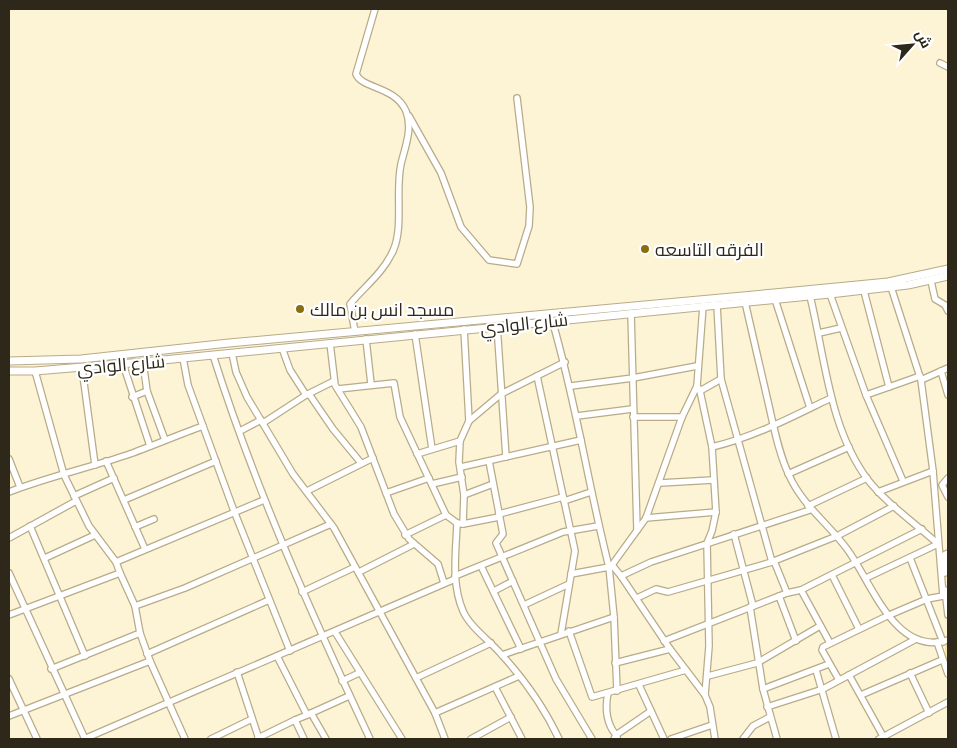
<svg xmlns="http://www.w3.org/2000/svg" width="957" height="748" font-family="Barlow,Cairo,sans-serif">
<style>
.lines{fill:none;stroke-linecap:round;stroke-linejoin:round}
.stream{stroke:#f4d376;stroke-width:1}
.minor-casing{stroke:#b8ab89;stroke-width:8}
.major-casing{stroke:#b8ab89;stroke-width:9}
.minor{stroke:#fff;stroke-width:5.5}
.major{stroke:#fff;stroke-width:7}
.poi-dot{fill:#896e0f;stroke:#fff;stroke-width:2}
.labels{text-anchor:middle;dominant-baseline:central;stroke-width:4.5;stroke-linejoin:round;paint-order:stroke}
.poi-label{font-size:18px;fill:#2d281a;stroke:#fff;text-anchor:start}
.street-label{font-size:18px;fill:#2d281a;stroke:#fff}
</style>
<rect width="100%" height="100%" fill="#fdf3d5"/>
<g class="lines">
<g class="stream">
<path d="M947,638L948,631"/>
<path d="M946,658V642"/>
</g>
<defs>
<g id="minor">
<path d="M940,63L948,67"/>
<path d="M409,116L441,173L461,227L489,260L517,264L529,226L530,207L517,98"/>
<path d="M931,281L935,299L945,305L948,311"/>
<path d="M864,291L889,387L920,376"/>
<path d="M830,294L866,395L903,481"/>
<path d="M774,296L810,408"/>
<path d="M810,296C825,357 829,428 868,480C887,504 915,523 938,544"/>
<path d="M745,302C753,337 761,371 769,406C774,428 779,454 789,475C802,505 828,523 847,549C871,581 895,657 948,640"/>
<path d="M717,305L721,379L772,562L774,561L787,593"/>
<path d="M703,306L697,386L700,391L712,447L716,512L712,531L707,543L709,646L705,695"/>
<path d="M631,313L637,530"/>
<path d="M552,320C576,401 588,485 609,567L612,565L621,576L670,649L705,695L710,707L715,739"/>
<path d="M497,325L506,457"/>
<path d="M464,329L469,421L460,441L459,462L464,495L463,524L457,523C456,553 451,583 463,611C470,627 489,640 501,654C525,680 544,707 559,739"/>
<path d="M355,332L350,304C365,286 383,273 393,251C404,227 395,191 401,164C405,147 413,129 406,111C395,86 362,89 356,74L375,9"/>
<path d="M819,333L841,328"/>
<path d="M415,334L432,449"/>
<path d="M366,339L371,384"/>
<path d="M330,343L335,385L361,427L394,514L409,539L438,564L444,583"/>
<path d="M282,348L290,370L306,395"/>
<path d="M232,353L236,372L247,397L293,474L334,528L435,713L445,739"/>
<path d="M213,355C255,488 311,613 370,739"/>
<path d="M183,358L188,385L234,511L290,651"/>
<path d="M143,362L147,391L165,440"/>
<path d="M123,364L150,446"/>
<path d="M82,368L95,465"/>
<path d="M35,371L64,475L89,526L116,562L120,573L135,606L140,633L150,661"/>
<path d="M941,371L948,395"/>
<path d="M537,376L575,551L561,634"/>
<path d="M921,380L948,368"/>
<path d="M571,386L633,378L697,366"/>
<path d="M338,389L394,383L400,417L446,515L457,523"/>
<path d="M700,391L721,379"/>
<path d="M309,394L333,429L361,463"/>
<path d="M866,395L889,387"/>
<path d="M132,397L147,391"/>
<path d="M577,416L632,409"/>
<path d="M633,417H682"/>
<path d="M469,421L501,394L565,362"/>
<path d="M263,423L306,395L334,381"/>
<path d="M240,431L261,420"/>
<path d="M712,447C754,437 792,417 831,398"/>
<path d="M417,454L460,441"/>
<path d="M9,459L20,487"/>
<path d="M106,461L145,549"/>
<path d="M489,461L503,534L496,543L556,679L592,739"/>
<path d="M461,467L581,440"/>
<path d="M788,474L849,447"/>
<path d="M948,478L942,485L948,497"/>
<path d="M660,483L713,480"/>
<path d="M432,484L462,477"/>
<path d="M307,491L373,458"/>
<path d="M9,492C47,477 88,468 127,455C152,446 178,435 203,426"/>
<path d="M878,492L933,471"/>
<path d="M386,493L429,478"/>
<path d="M464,495L493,484"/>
<path d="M74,496L114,478"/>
<path d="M124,500L216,461"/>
<path d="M564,501L591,492"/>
<path d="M808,506L867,478"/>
<path d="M499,514L563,497"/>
<path d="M646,518L716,512"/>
<path d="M463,524L499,517"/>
<path d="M30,526L85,656"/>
<path d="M135,527L154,519"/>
<path d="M734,534L753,606"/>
<path d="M405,535L446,515"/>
<path d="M9,538L76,501"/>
<path d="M45,558L95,535"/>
<path d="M910,558L943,642"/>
<path d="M774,561L837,536L894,506"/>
<path d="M116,562L264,500"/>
<path d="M612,565L646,518L682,417L697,386"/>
<path d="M481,566L521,649"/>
<path d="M359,572L414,544"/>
<path d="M9,573L85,739"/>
<path d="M945,573L944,555L948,553"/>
<path d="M571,574L609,567L614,617L617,691"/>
<path d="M832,575L859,629"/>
<path d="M455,576L563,532L598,526"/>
<path d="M621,576L651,562L810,510"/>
<path d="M866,578L938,544"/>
<path d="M801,590L830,643"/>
<path d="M945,590L948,615"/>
<path d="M494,591L513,581"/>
<path d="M302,592L355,567"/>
<path d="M779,596L796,641"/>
<path d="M637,598L656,589L668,592L772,562"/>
<path d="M524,605L569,584"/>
<path d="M135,606L185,588L331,524"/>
<path d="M750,607L763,689L777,739"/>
<path d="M9,615L120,573"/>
<path d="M569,631L592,697L686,670"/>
<path d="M335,632L402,739"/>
<path d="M664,641L787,593L801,590L922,529"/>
<path d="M937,642L948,674"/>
<path d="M147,654L269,600"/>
<path d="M502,655L614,617"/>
<path d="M277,656L307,715L295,720L304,739"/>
<path d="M615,663L670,649"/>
<path d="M51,669L140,633"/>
<path d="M816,670L836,739"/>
<path d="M237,672L259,739"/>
<path d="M910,673L929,713"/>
<path d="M849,675L883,736"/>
<path d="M708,676L757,663L820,626"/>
<path d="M416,678L491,643"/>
<path d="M9,679L37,739"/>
<path d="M839,680L822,650L823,647L887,616L927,599L943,596L933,471L921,380L891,287"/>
<path d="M342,681L359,673"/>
<path d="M639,685L664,739"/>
<path d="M495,687L522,739"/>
<path d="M763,689L829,664"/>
<path d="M608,693C605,708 606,723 616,735L614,739"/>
<path d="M861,695L942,660"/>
<path d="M767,707L823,689L916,639"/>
<path d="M311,713L326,739"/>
<path d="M435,713L519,676"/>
<path d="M307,715L349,696"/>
<path d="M9,716L150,661L185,739"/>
<path d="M617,737L616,735L651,711"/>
<path d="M258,738L295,720"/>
<path d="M84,739L455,579"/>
<path d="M211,739L252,719"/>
<path d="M471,739L511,717"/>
<path d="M671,739L712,725"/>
<path d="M743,739L753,726L770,717"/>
<path d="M879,739L948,702"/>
</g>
<g id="major">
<path d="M9,361L81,359L229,343L774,293L888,282L948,269"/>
<path d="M9,371H35L143,362L830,294L908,285L948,276"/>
</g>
</defs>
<use href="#minor" class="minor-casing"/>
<use href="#major" class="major-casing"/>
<use href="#minor" class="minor"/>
<use href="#major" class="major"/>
</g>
<g class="poi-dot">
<circle cx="645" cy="249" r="5"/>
<circle cx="300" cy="309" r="5"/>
</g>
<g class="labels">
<g class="poi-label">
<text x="655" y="249">الفرقه التاسعه</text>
<text x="310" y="309">مسجد انس بن مالك</text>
</g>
<g class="street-label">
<text transform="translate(524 323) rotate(-6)">شارع الوادي</text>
<text transform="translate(121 364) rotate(-5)">شارع الوادي</text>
</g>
</g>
<rect width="957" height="748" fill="none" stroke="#2d281a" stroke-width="20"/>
<g transform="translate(912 45) rotate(63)" stroke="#ffffff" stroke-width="4" paint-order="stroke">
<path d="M0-4L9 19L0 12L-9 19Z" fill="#2d281a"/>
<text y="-8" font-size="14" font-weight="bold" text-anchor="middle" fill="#2d281a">ش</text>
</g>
</svg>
